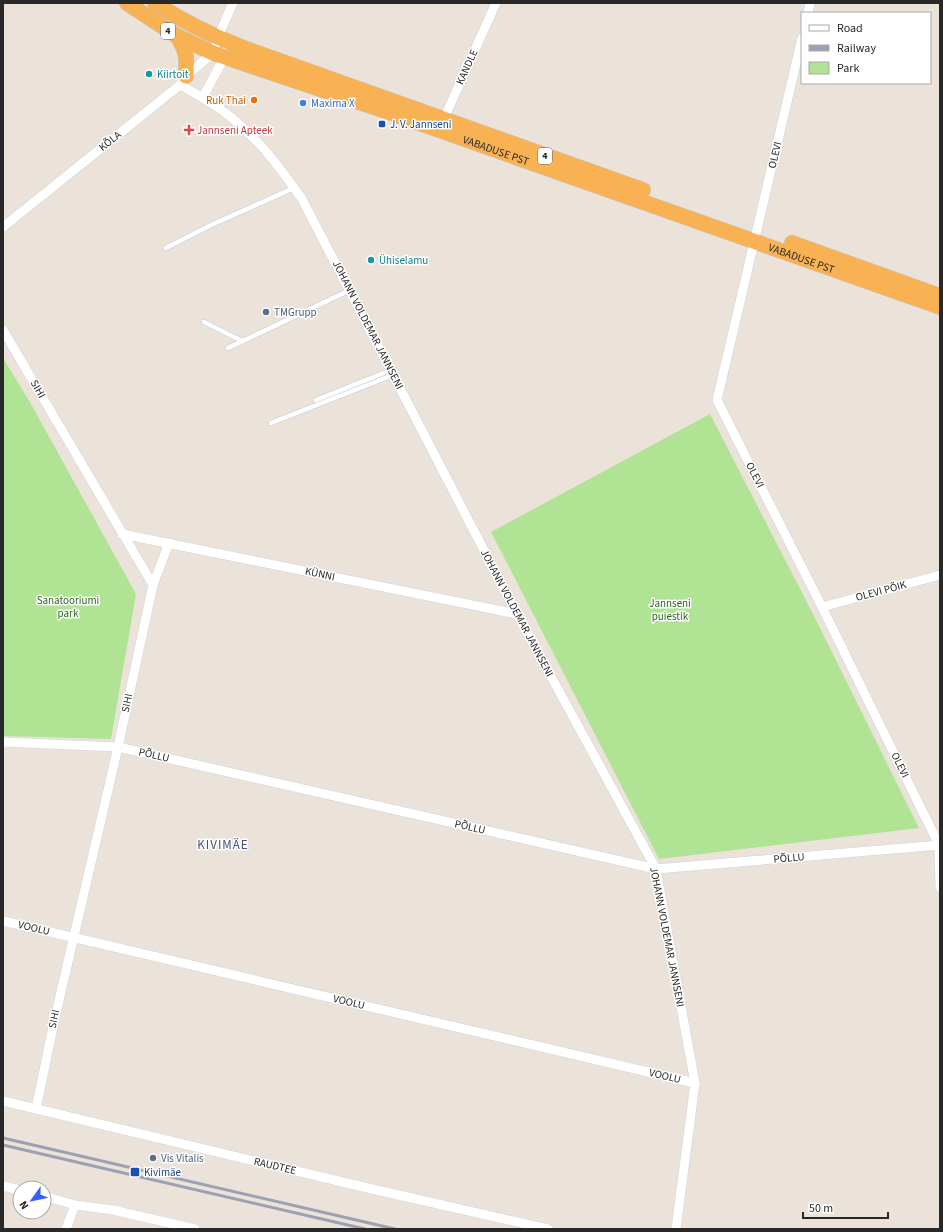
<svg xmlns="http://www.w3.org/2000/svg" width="943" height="1232" font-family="'Source Sans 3',sans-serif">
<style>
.green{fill:#b0e394}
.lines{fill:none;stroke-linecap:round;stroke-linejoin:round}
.service-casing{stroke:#cfd3e2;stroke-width:6}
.minor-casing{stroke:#cfd3e2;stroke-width:10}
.trunk-casing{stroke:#c3c3c3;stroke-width:16}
.service{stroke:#fff;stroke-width:4.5}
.minor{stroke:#fff;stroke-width:9}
.trunk{stroke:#f8b254;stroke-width:15}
.rail{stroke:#9ca0b3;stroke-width:3}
.culture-dot{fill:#0f9aa8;stroke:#fff;stroke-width:1.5}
.food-dot{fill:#e8710a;stroke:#fff;stroke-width:1.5}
.shop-dot{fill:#3f7fe0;stroke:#fff;stroke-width:1.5}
.transit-dot{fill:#1a4fb4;stroke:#fff;stroke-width:1.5}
.health-dot{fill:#e0444e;stroke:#fff;stroke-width:1.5}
.service-dot{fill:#5c6f8a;stroke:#fff;stroke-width:1.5}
.labels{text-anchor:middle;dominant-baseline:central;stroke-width:3;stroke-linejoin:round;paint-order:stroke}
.shield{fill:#fff;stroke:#686868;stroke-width:1}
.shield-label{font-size:10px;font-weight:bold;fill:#282828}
.street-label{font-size:11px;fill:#282828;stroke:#fff}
.culture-label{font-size:11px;fill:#0d838f;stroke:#fff;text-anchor:start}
.food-label{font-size:11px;fill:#c56008;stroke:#fff;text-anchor:end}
.shop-label{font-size:11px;fill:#366cbe;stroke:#fff;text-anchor:start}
.transit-label{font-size:11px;fill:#164399;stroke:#fff;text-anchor:start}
.health-label{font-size:11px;fill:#be3a42;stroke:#fff;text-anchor:start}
.service-label{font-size:11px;fill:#4e5e75;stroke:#fff;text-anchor:start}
.park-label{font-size:11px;fill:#296518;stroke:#fff}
.quarter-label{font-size:13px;letter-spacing:1px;fill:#485279;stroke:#fff}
</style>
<rect width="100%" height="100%" fill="#ebe3d9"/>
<g class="green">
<path d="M3,358L31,404L136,594L111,739L3,736Z"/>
<path d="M710,414L815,618L919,828L659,859L491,532Z"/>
</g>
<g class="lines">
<defs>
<g id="service">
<path d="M166,248L211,225L294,188"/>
<path d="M204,322L242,341"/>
<path d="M228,348L350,290"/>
<path d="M316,400L391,370"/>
<path d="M271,423L393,375"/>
</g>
<g id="minor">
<path d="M808,13L810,3"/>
<path d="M802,38L717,400L822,607L939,845L940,887"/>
<path d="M180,85C202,97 225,110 243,128C266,148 284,174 302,199L517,614L656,869L695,1083L676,1229"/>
<path d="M203,97L225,56L223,52"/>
<path d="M442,123L496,3"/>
<path d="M3,227L180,85L186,76L213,53L221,30L233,3"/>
<path d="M3,330L153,585L118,747L54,1022L36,1109"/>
<path d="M122,534L517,614"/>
<path d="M153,585L169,543"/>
<path d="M822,607L940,575"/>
<path d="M3,742L118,747L656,869L940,845"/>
<path d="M3,921L695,1083"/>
<path d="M3,1101L372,1189L548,1229"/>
<path d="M3,1186L20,1190"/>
<path d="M44,1196L75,1205L113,1210L195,1229"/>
<path d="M66,1229L75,1205"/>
</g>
<g id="trunk">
<path id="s1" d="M127,3L177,36L213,53L388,112L940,307"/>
<path d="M155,3C182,21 211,35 241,47L643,190"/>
<path d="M177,36C187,52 187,57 186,76"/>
<path d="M792,243L940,296"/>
</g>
</defs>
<use href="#service" class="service-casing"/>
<use href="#minor" class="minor-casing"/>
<use href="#trunk" class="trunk-casing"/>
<use href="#service" class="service"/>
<use href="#minor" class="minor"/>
<use href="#trunk" class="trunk"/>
<g class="rail">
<path d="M3,1138L395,1229"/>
<path d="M3,1145L365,1229"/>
</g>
</g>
<g class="culture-dot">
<circle cx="149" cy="74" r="4"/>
<circle cx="371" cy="260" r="4"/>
</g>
<circle class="food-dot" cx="254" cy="100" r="4"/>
<circle class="shop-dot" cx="303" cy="103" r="4"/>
<g class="transit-dot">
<rect x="378" y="120" width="8" height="8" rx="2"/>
<rect x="130" y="1167" width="10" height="10" rx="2"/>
</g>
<path class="health-dot" d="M187 124h4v4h4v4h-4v4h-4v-4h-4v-4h4z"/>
<g class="service-dot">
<circle cx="266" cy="312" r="4"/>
<circle cx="153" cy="1158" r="4"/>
</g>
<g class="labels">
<g class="shield">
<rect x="161" y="23" width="14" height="16" rx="3"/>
<rect x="538" y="148" width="14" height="16" rx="3"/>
</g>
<g class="shield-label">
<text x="168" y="31">4</text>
<text x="545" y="156">4</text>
</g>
<g class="street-label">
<text transform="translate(467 67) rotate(-66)">KANDLE</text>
<text transform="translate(110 141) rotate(-39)">KÕLA</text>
<text stroke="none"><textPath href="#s1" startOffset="399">VABADUSE PST</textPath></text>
<text transform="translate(775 155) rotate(-77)">OLEVI</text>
<text stroke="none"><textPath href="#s1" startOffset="723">VABADUSE PST</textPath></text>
<text transform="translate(368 325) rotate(63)">JOHANN VOLDEMAR JANNSENI</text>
<text transform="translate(38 389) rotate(60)">SIHI</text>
<text transform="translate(755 475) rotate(63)">OLEVI</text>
<text transform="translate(320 574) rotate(12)">KÜNNI</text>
<text transform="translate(881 591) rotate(-15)">OLEVI PÕIK</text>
<text transform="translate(517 613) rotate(62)">JOHANN VOLDEMAR JANNSENI</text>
<text transform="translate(127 703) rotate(-78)">SIHI</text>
<text transform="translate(154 755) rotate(13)">PÕLLU</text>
<text transform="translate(900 765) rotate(64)">OLEVI</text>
<text transform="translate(470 827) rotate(13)">PÕLLU</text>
<text transform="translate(789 858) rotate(-5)">PÕLLU</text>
<text transform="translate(34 928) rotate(13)">VOOLU</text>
<text transform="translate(667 937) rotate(79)">JOHANN VOLDEMAR JANNSENI</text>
<text transform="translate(349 1002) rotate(13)">VOOLU</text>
<text transform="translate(54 1019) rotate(-78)">SIHI</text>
<text transform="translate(665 1076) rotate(13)">VOOLU</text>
<text transform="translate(275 1166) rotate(13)">RAUDTEE</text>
</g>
<g class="culture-label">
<text x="157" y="74">Kiirtoit</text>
<text x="379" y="260">Ühiselamu</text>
</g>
<g class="food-label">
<text x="246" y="100">Ruk Thai</text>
</g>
<g class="shop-label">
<text x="311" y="103">Maxima X</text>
</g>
<g class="transit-label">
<text x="390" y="124">J. V. Jannseni</text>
<text x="144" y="1172">Kivimäe</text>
</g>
<g class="health-label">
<text x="197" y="130">Jannseni Apteek</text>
</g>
<g class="service-label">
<text x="274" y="312">TMGrupp</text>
<text x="161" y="1158">Vis Vitalis</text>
</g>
<g class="park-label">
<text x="68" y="600">Sanatooriumi<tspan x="68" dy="13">park</tspan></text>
<text x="670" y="603">Jannseni<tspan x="670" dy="13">puiestik</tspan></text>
</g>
<g class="quarter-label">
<text x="223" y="845">KIVIMÄE</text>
</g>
</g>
<rect width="943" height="1232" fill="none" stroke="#282828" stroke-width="8"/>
<rect x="801" y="12" width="130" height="72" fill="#ffffff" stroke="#a9a9a9"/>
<rect x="809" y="25" width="20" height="6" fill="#ffffff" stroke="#a9a9a9"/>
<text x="837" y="32" font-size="12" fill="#282828">Road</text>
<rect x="809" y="45" width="20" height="6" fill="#9ca0b3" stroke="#a9a9a9"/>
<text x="837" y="52" font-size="12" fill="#282828">Railway</text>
<rect x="809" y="62" width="20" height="12" fill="#b0e394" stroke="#a9a9a9"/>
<text x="837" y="72" font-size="12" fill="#282828">Park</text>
<g transform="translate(32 1200) rotate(237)"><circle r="19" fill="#ffffff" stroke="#a9a9a9"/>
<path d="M0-3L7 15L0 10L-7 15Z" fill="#355efc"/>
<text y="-6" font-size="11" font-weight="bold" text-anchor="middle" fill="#282828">N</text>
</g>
<path d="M803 1212v6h85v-6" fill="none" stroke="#282828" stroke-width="2"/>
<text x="809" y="1212" font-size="12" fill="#282828" stroke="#ffffff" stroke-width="3" paint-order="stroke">50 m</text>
</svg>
